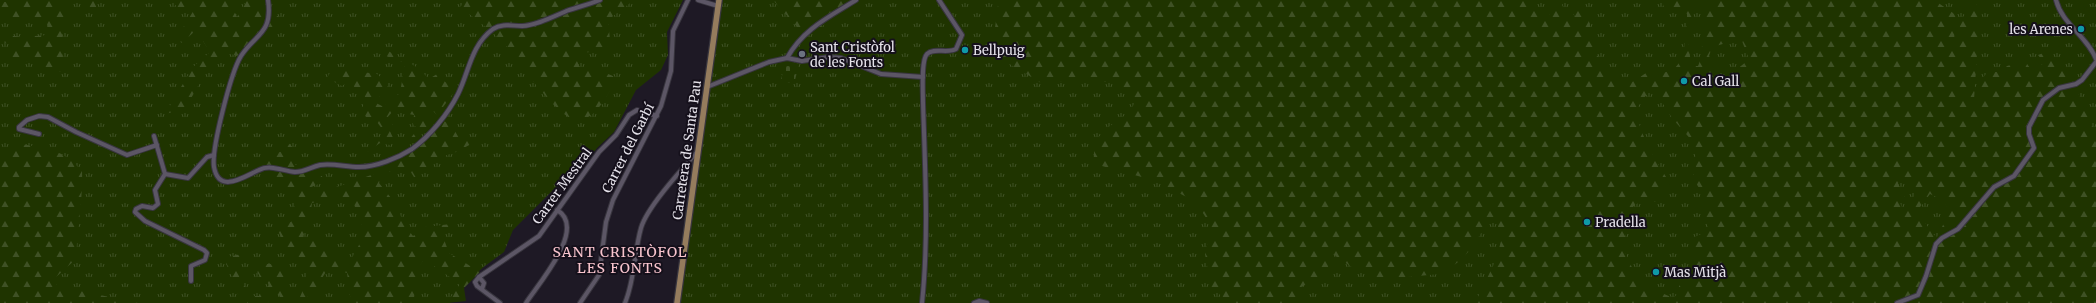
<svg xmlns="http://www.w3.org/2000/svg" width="2096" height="303" font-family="Merriweather,serif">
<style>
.grass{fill:url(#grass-tufts)}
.forest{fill:url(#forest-firs);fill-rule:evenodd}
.cemetery{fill:url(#cemetery-stones)}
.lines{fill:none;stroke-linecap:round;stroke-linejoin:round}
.minor-casing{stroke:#38353e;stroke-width:6}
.major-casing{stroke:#38353e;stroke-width:8}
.minor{stroke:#5c5665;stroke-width:4}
.major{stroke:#957c5d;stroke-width:5.5}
.culture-dot{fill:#0f9aa8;stroke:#15101b;stroke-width:1.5}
.worship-dot{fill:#6b7280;stroke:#15101b;stroke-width:1.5}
.labels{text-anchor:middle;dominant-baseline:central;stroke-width:4;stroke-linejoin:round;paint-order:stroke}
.poi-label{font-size:13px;fill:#e4e1e9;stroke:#15101b;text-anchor:start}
.street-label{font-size:13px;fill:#e4e1e9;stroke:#15101b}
.neighbourhood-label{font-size:14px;letter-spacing:1px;fill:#f8c4cd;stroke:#15101b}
</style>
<defs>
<pattern id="grass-tufts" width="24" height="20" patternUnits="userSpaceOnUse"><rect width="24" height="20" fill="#1f3400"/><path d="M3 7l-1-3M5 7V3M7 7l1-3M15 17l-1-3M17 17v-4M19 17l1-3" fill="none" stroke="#3f5125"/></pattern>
<pattern id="forest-firs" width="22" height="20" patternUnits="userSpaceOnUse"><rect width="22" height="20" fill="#1f3400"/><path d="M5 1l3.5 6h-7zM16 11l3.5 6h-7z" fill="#3f5125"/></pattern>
<pattern id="cemetery-stones" width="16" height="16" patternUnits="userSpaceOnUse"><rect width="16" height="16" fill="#1f3400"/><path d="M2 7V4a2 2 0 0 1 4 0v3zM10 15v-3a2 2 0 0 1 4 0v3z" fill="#3f5125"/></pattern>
</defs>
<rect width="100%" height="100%" fill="#1e1925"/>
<g class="grass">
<path d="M0,0H683L667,32L668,55L661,70L636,90L614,132L597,148L581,169L564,179L513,230L504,252L485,266L460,287L450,303H0Z"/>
<path d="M722,0H2096V303H679Z"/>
</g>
<g class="forest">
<path d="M9,0H63L73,19L62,25L63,71L50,73C36,58 29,59 11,66L12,45L0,41V34L22,37L48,35L47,23L0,15V2H10Z"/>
<path d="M84,0H94L101,20Z"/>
<path d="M171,0H229L237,17L247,0H262V6L282,19L263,49L236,56L227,52L207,70L185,109L165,114L193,67L210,52L196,30L182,43L176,39L194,10L178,8Z"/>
<path d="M467,0H634L608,20L610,40L609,46L604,50L575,54C581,75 581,68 600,71C605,72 610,75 615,77C610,92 598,117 580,120C560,124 516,56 502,41C490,29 474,18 460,7Z"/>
<path d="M773,0H861L818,29L807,33L798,28Z"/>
<path d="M1000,0H1529L1544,17L1550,14L1554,2L1560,0L1567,17L1574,23L1576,22L1570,0H1575L1589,21L1596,53L1605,69L1615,79C1630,90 1638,76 1650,71C1668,76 1679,70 1684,51C1685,47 1684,42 1686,38C1692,46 1687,58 1694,66H1698C1704,56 1703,13 1703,0H1934L1956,15L1954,41L1970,0L1982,8L1977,54L1974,100L1976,103L1980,97L1981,80L1988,72H2001L2007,66L2025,61L2032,71L2044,63L2038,55L2049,51L2056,61L2064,62L2090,119L2096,137V303H1475L1496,260L1501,241L1497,221L1489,219C1475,244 1466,261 1439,274L1377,280L1353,268L1333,254L1325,275L1297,289L1298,303H1230L1211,287L1205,254L1210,232L1208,221L1196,202L1156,181L1102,166L1094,161C1093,120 1124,129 1136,100L1129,92L1108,82L1075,80L1041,83L1003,60L997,50L995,28L998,5ZM1737,40L1742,41L1749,59C1741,66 1726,81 1715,75L1717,67L1709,56L1712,47ZM1651,90L1655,91L1672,118L1694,143L1696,165L1693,178L1699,188L1709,231L1692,238L1689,242C1690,252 1697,261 1696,270L1679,286V291L1674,298C1658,292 1644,285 1634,271C1630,264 1623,251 1624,242C1624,238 1626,235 1627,230C1628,211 1632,198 1655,202L1669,185L1668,180C1658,164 1638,132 1637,113C1637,104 1646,96 1651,90ZM1904,177L1914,184L1915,195L1903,210L1900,203L1905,197L1898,184L1900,179ZM1930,194L1943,200L1949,213L1937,237L1933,234L1917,211Z"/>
<path d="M1664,0H1694L1693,28L1687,30V14L1684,11L1665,8L1663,5Z"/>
<path d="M383,48L418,68L429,79L437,74L455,91L437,115L433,111L428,119L434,123L409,145H405L418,129L413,124L414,115L393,111L386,119L400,131L389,129L394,140L390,145L380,143L367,152L386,134L377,122L371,123L362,112L365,95L348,82L342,86L327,78L333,68L377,74L387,83V90L374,102L382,106L397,98L401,87L405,63L375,52Z"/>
<path d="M443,120L452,126L460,140L475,142L456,152L441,157L434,164L419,174L420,181L417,182L409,169C396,168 385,170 379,183L395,203L405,226L413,236L425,227L451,224L442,234L449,253L480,272L464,288L466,301L447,303L460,284L424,259L416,271L420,280L415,292L413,303H351L347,273L328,268L321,280L325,286L304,299H301L300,297C305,287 305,277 309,265L286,249L277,228L283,222H291L295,205C281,182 278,177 251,168L274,153L286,151L283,140L285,139L294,149L289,156L298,168H319L322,173L313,177L322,176L323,182L309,188L311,193L340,186L374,174L388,161L407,153ZM334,198L353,202C366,233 366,234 349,263L325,242L314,239L308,242L303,238L308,217H317L319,210H311L312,203Z"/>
<path d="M22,144C49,149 62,149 82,171C83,200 77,230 76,259L55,278L57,286L138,303H0V152L11,146Z"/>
<path d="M250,252L252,258L239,260C235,275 243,285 253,296H259L269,285L268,283L259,282L260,277L255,268L257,264H274L276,260L280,261L290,279L285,284L289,292V303H283L279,295L269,294L268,303H247L249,300L238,294L234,279L226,264L228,257Z"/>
</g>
<path class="cemetery" d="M786,60L799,64L794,84L781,80Z"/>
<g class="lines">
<defs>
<g id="minor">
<path d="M268,0C273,34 255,34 241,56C231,72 211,150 214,167C219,195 245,176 259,170C270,164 283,171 295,172C304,172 311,167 320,165C333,163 346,167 359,167C376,167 398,158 412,149C430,136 448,114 458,94C469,72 471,45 493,29C502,23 512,26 522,26C538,25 554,16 569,10C579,7 590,4 600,0"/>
<path d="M698,0L718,6"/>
<path d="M2056,0C2062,24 2087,36 2096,59"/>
<path d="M787,58C803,29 829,17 856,0"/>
<path d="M707,87L769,62L787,58L802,61L829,57L841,58L881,74L923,77"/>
<path d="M39,134L19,129V127L27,120L39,116L48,117L76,132L127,155L157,145"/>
<path d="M154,136L165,174L155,190L158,204L153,208L142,206L136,209L135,212L145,221L204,250L207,253L205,260L191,266V281"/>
<path d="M165,174L188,178L207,157L214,155"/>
<path d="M479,277L539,236L599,152L616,135L629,115L637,110L657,116"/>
<path d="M482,289L484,283L479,277L475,282L477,286L500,303"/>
<path d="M526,303C538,284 588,228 557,210"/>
<path d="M580,303L599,275L606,222L613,200L661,106L671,71L673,31L688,0"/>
<path d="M625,303C635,279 634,253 641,228C647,207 683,168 698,151"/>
<path d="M922,303C929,236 925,169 923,102C923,92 921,60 927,54C934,47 947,54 956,49L962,35L939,0"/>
<path d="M974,303L979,301L987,303"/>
<path d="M1897,303L1918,295L1926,276L1936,244L1942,238L1958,229L1994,187L2014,176L2034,148L2029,134V127L2043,100L2059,88L2076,84L2082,80L2096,62"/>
</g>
<path id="major" d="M677,303L719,0"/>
</defs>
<use href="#minor" class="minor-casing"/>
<use href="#major" class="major-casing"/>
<use href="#minor" class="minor"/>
<use href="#major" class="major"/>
</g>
<g class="culture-dot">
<circle cx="2081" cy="29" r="4"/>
<circle cx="965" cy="50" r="4"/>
<circle cx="1684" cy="81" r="4"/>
<circle cx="1587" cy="222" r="4"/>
<circle cx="1656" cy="272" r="4"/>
</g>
<circle class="worship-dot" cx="802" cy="54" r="4"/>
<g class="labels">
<g class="poi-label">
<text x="2073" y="29" text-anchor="end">les Arenes</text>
<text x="810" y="47">Sant Cristòfol<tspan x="810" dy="15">de les Fonts</tspan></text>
<text x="973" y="50">Bellpuig</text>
<text x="1692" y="81">Cal Gall</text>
<text x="1595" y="222">Pradella</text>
<text x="1664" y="272">Mas Mitjà</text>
</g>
<g class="street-label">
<text transform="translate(628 148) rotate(-63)">Carrer del Garbí</text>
<text transform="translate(687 150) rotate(-82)">Carretera de Santa Pau</text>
<text transform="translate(562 186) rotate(-54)">Carrer Mestral</text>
</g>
<g class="neighbourhood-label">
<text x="620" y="252">SANT CRISTÒFOL<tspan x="620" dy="16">LES FONTS</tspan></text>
</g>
</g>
</svg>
